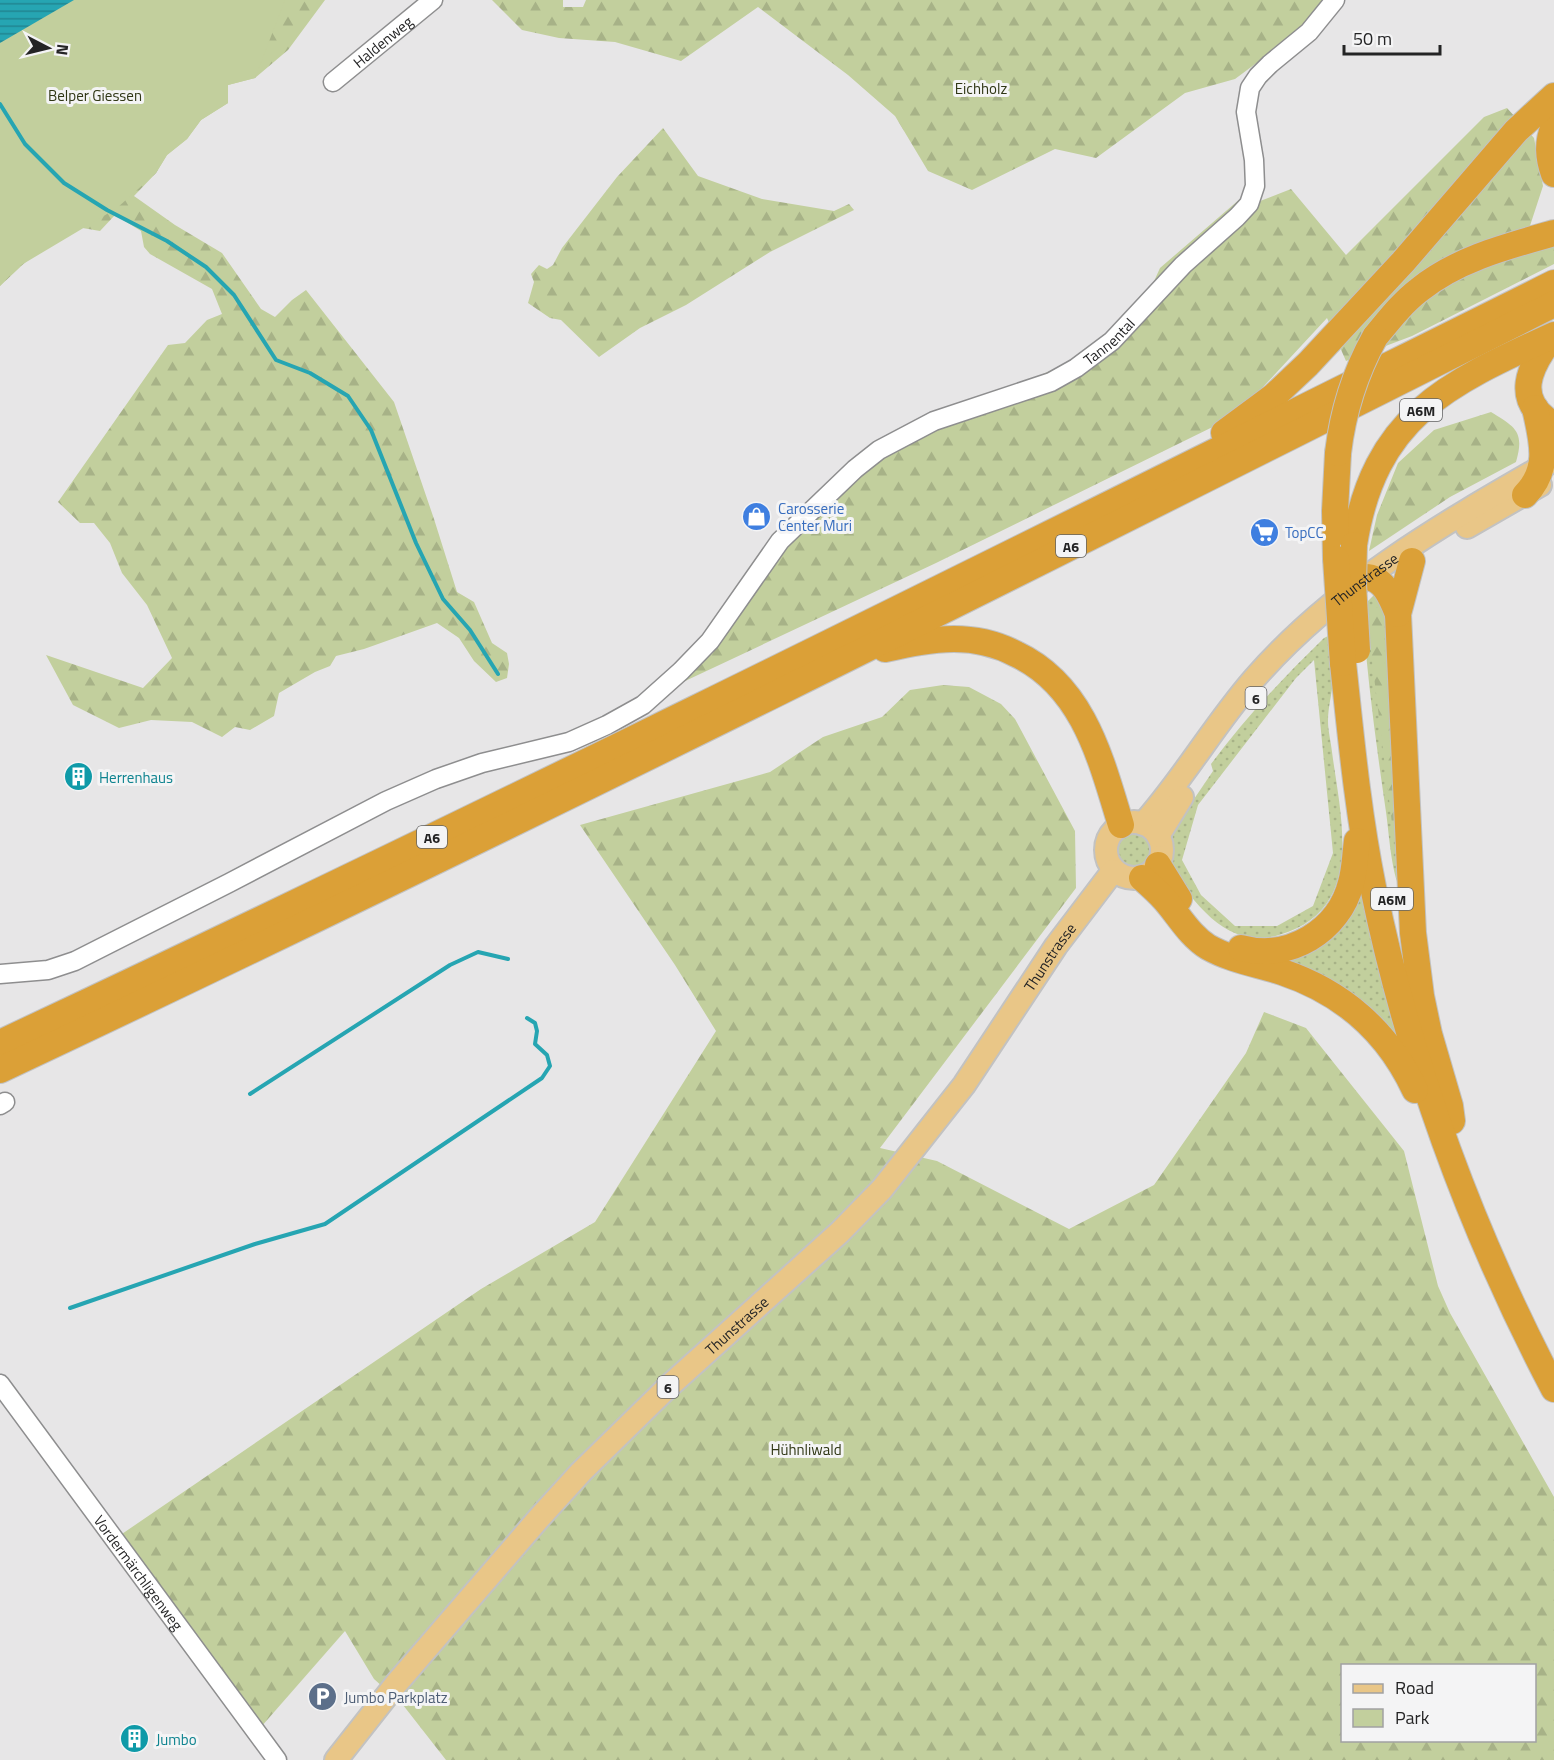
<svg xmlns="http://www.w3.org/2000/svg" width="1554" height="1760" font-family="'Titillium Web',sans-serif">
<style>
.grass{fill:url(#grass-dots);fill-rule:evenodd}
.forest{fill:url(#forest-firs);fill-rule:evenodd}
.park{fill:#c2cf9d}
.water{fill:url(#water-rules)}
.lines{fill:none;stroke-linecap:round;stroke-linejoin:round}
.stream{stroke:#26a5b2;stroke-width:4}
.minor-casing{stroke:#8e8e8f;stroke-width:21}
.major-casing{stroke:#c2c2c2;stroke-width:26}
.highway-casing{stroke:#c2c2c2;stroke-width:28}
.minor{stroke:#fff;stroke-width:18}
.major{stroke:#e9c687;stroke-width:22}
.highway{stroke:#dba037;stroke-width:26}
.highway-bridge-casing{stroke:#c2c2c2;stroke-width:28;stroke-linecap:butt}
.highway-bridge{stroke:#dba037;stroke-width:26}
.labels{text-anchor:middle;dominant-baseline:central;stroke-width:6;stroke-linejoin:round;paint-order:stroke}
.shield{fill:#f4f4f5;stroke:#626263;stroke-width:1.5}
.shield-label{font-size:14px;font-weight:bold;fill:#242425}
.street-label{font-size:15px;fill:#242425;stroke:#f4f4f5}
.park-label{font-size:15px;fill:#2f3614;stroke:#f4f4f5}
.shop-label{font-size:15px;fill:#366cbe;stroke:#f4f4f5;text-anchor:start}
.culture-label{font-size:15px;fill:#0d838f;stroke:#f4f4f5;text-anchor:start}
.service-label{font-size:15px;fill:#4e5e75;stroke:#f4f4f5;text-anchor:start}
</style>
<defs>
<pattern id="grass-dots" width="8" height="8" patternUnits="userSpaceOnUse" patternTransform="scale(1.5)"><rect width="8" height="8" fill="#c2cf9d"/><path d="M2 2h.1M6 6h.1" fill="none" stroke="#a7b287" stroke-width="1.8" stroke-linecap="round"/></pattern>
<pattern id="forest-firs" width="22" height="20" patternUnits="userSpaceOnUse" patternTransform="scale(1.5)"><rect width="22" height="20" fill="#c2cf9d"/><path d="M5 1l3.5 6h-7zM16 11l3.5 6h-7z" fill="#a7b287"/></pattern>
<pattern id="water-rules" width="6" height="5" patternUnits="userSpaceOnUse" patternTransform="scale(1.5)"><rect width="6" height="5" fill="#26a5b2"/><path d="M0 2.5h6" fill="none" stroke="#218691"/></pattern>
</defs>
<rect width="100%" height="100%" fill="#e7e6e7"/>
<g class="grass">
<path d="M1379,590L1385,595L1400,889C1391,870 1389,833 1386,812C1376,744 1367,676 1362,607Z"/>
<path d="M1330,635C1331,650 1334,666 1333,680C1332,694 1328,707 1328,721C1328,731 1331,742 1332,752C1341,820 1366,910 1279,935C1224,951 1194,900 1166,863L1167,849L1166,842L1182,806L1192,802L1213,771L1211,764C1245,718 1283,678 1324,638ZM1314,660L1333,853L1313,906L1277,926H1235L1201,895L1182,860L1198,805L1296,678Z"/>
<circle cx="1134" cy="851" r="20"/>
<path d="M1353,897H1365L1401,1043L1270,959Z"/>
</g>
<g class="forest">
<path d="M74,0H325L288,50L255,78L228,85V103L201,120L187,139L167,155L156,173L134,196L175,225L222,253L261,309L275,317L292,300L306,290L394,402L434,519L457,592L474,602L492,643L507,653L509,664L507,678L496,682L474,661L459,638L437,623L364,649L336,656L330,666L315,672L279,693L274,716L250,730L235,727L222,737L192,722L151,720L119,728L73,705L46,655L143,688L172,658L147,605L122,573L110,543L94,523H80L58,502L168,345L185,343L207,320L222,314L212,289L150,254L144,247L141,231L115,215L100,231L65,225L0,286V43Z"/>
<path d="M492,0H563V7H583L586,0H1328L1293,36L1235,79L1185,93L1096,158L1055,149L972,190L928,171L895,116L848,75L758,7L681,61L615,42L559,38L522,30Z"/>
<path d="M1507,108L1534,138L1543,186L1526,238L1527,254L1554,246V264L1412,336L1346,361L1327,318L1237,415L936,563L683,682L715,646L775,556L888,449L1002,393L1089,353L1151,288L1160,268L1248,192L1255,203L1291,189L1346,255L1484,117Z"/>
<path d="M663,128L698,176L762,199L834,211L849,204L854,210L770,252L686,305L640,328L599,357L561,320L550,318L528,303L534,282L531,274L539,265L547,269L553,265L562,248L617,177Z"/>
<path d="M1491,412C1515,427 1525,431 1516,462L1450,497L1369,551L1377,515L1398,463L1434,430Z"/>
<path d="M1379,607L1384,613L1385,672L1395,732L1398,847L1394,840L1367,619L1372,609Z"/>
<path d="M943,685L969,687L1001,704L1015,719L1075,831L1076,888L880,1148L937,1161L1069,1229L1154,1185L1246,1053L1264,1012L1306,1028L1404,1151L1438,1286L1450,1313L1554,1497V1760H446L403,1705L374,1679L345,1631L261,1727L116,1538L481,1289L595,1222L716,1031L675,965L580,825L770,772L823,737L882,717L910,690ZM1342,1666H1534V1740H1342Z"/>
</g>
<path class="park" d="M0,0H285L255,78L228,85V103L201,120L187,139L167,155L156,173L117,208L18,267L0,286Z"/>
<path class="water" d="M0,0H74L0,43Z"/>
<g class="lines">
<g class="stream">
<path d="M0,104L25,144L64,183L107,210L167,241L206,267L234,295L276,360L310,373L348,396L371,430L416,543L443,599L470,630L498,674"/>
<path d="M250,1094L450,965L478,952L508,959"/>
<path d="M70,1308L255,1244L325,1224L542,1078L550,1066L547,1055L535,1044L537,1031L535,1023L527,1018"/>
</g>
<defs>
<g id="minor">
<path id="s1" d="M333,82L433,0"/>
<path id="s2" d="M0,974L48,970L75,961L229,883L386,801L436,779L482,763L569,742L607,725L643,705L681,671L710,641L780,541L855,469L879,450L934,421L1051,382L1076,368L1112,341L1183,265L1237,217L1249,204L1255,186L1254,160L1246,112L1250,88L1258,76L1270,64L1309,32L1335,0"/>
<path d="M0,1105L5,1102"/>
<path id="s3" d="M0,1384L277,1760"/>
</g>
<g id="major">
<path d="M1467,527L1540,485"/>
<circle cx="1134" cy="850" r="28"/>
<path id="s4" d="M1143,824C1184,778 1214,725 1254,679C1335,586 1442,524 1547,464"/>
<path d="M1158,836L1182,797"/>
<path id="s5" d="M336,1760L396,1684L540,1517L581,1472L668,1387L840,1232L882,1189L964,1085L1056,946L1113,871"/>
</g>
<g id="highway">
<path d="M1554,126C1547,143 1548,157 1554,174"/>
<path d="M1375,337C1389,320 1402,303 1419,290C1457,259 1508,246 1554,233"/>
<path d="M1552,337C1529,367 1512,400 1554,425"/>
<path d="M1224,433L1274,396L1308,364L1403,262L1516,131L1554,96"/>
<path d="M1525,495C1551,468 1542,441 1535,408"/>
<path d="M1354,545C1374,417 1446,384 1554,335"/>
<path d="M1336,559L1335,511L1338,453"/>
<path d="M1412,561L1398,614L1413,933L1421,996L1429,1034L1450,1106L1452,1121"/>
<path d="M1365,577C1384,577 1392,599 1398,614"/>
<path d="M885,649C908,644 931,639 954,639C975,639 997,644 1016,654C1084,686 1101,760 1121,825"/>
<path d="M1343,663C1351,738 1358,813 1373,887C1409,1062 1471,1231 1554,1389"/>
<path d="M1158,865L1179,899"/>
<path d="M1142,878C1150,885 1158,892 1165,900C1179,916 1190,936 1208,947C1231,960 1257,964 1282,972C1342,992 1388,1032 1415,1090"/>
<path d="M1241,948C1289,961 1339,931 1351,883C1355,869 1355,855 1357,841"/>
<path d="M0,1043C522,798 1037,540 1554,283"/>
<path d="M0,1070C522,824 1038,564 1554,304"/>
</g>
</defs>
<use href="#minor" class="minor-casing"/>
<use href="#major" class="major-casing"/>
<use href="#highway" class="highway-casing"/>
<use href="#minor" class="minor"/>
<use href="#major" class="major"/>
<use href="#highway" class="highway"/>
<defs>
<g id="highway-bridge">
<path d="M1338,453C1343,411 1355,373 1375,337"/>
<path d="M1354,545L1353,584L1357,650"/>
<path d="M1336,559L1343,663"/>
</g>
</defs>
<use href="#highway-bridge" class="highway-bridge-casing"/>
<use href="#highway-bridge" class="highway-bridge"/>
</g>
<defs>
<symbol id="shop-disc" viewBox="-11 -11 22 22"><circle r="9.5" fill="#3f7fe0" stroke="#f4f4f5"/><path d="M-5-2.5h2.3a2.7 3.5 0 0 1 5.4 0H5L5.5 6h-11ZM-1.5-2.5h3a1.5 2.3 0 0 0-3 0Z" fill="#fff"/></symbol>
<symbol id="supermarket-disc" viewBox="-11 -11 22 22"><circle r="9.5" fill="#3f7fe0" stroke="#f4f4f5"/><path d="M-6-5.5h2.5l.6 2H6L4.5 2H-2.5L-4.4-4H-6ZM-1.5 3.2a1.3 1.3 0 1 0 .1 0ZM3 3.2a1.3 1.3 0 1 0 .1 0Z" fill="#fff"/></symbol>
<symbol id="building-disc" viewBox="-11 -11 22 22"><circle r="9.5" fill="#0f9aa8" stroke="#f4f4f5"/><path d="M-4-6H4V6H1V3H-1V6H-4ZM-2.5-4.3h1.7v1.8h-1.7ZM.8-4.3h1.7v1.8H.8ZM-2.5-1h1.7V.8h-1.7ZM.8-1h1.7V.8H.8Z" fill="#fff"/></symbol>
<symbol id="parking-disc" viewBox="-11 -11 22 22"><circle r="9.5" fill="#5c6f8a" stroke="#f4f4f5"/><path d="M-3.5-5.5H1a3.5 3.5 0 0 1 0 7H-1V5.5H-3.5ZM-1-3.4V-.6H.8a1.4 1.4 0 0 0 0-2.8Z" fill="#fff"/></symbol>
</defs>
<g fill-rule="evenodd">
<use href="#shop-disc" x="740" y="500" width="33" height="33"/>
<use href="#supermarket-disc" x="1248" y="516" width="33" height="33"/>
<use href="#building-disc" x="62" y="760" width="33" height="33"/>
<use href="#parking-disc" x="306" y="1680" width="33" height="33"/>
<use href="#building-disc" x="118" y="1722" width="33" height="33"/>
</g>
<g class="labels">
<g class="shield">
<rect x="1400" y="399" width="42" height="22" rx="4.5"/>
<rect x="1056" y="535" width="30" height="22" rx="4.5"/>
<rect x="1245.5" y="687" width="21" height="22" rx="4.5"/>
<rect x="417" y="826" width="30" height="22" rx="4.5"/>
<rect x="1371" y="888" width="42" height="22" rx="4.5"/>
<rect x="657.5" y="1376" width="21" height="22" rx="4.5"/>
</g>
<g class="shield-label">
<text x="1421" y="410">A6M</text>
<text x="1071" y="546">A6</text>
<text x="1256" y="698">6</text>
<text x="432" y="837">A6</text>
<text x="1392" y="899">A6M</text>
<text x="668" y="1387">6</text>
</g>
<g class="street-label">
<text stroke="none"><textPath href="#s1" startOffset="64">Haldenweg</textPath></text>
<text stroke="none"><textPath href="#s2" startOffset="1308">Tannental</textPath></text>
<text stroke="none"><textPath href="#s4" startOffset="332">Thunstrasse</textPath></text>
<text stroke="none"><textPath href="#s5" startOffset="1078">Thunstrasse</textPath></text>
<text stroke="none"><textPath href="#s5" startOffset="592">Thunstrasse</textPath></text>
<text stroke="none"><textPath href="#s3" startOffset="234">Vordermärchligenweg</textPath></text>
</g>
<g class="park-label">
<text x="981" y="88">Eichholz</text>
<text x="95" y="95">Belper Giessen</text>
<text x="806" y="1449">Hühnliwald</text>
</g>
<g class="shop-label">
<text x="778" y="508">Carosserie<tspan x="778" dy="17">Center Muri</tspan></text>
<text x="1285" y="532">TopCC</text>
</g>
<g class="culture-label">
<text x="99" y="777">Herrenhaus</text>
<text x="156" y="1739">Jumbo</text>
</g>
<g class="service-label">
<text x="344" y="1697">Jumbo Parkplatz</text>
</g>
</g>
<rect x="1341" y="1664" width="195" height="78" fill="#f4f4f5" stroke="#a1a1a2" stroke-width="1.5"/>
<rect x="1353" y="1684" width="30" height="9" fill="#e9c687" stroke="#a1a1a2" stroke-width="1.5"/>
<text x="1395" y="1694" font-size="18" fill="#242425">Road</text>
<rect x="1353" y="1709" width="30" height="18" fill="#c2cf9d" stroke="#a1a1a2" stroke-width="1.5"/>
<text x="1395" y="1724" font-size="18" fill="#242425">Park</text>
<g transform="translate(48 48) rotate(97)" stroke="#f4f4f5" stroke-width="4.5" paint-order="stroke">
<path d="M0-4.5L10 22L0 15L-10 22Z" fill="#242425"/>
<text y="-9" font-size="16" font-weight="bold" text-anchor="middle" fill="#242425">N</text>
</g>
<path d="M1344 45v9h96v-9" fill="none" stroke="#242425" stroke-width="3"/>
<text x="1353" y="45" font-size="18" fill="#242425" stroke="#f4f4f5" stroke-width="4.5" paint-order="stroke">50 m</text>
</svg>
